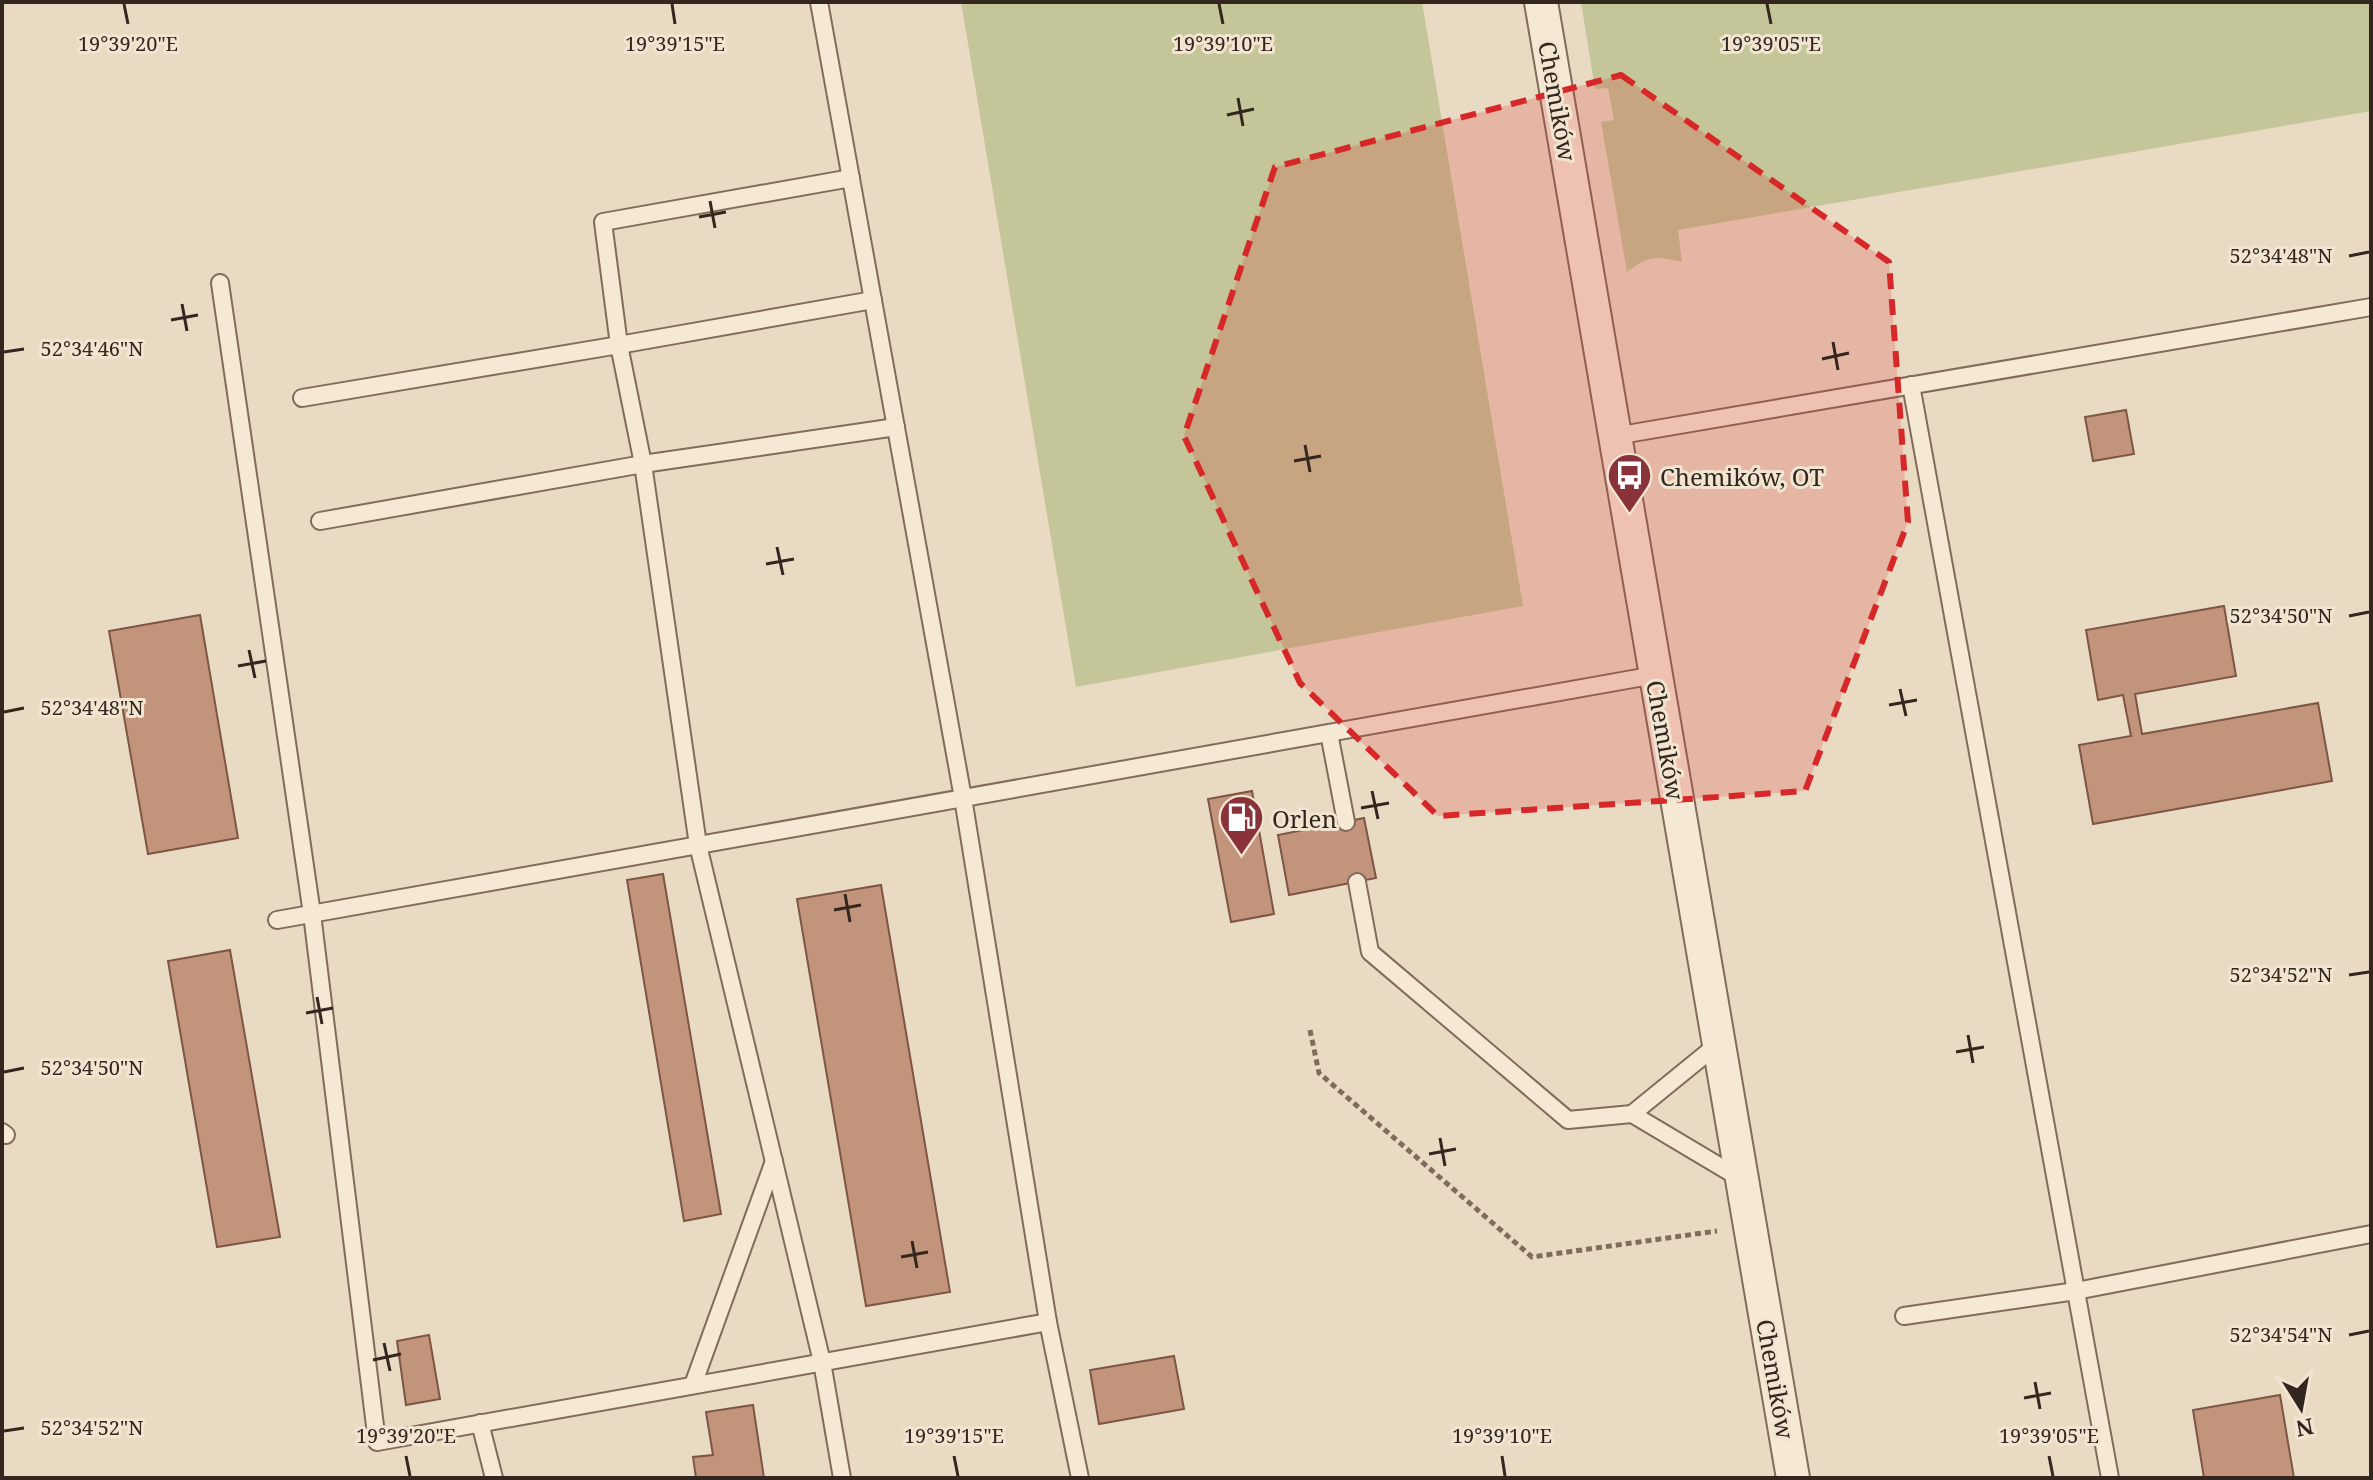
<svg xmlns="http://www.w3.org/2000/svg" width="2373" height="1480" font-family="'Noto Serif',serif">
<style>
.green{fill:#c4c598}
.building{fill:#c3947c;stroke:#7d5644;stroke-width:2}
.lines{fill:none;stroke-linecap:round;stroke-linejoin:round}
.service-casing{stroke:#816c5c;stroke-width:20}
.minor-casing{stroke:#816c5c;stroke-width:36}
.path{stroke:#816c5c;stroke-width:5;stroke-dasharray:6 4;stroke-linecap:butt}
.service{stroke:#f5e8d5;stroke-width:16}
.minor{stroke:#f5e8d5;stroke-width:32}
.marked{fill:#d62828;fill-opacity:0.2;stroke:#d62828;stroke-width:6;stroke-dasharray:16 10;stroke-linejoin:round}
.ticks{fill:none;stroke:#32261e;stroke-width:3}
.labels{text-anchor:middle;dominant-baseline:central;stroke-width:6;stroke-linejoin:round;paint-order:stroke}
.street-label{font-size:24px;fill:#32261e;stroke:#f1e5d1}
.poi-label{font-size:24px;fill:#32261e;stroke:#f1e5d1;text-anchor:start}
.ticks-label{font-size:20px;text-anchor:middle;fill:#32261e;stroke:#f1e5d1;stroke-width:6;stroke-linejoin:round;paint-order:stroke}
</style>
<rect width="100%" height="100%" fill="#e9dac3"/>
<g class="green">
<path d="M961,2H1422L1523,606L1076,687Z"/>
<path d="M1581,2H2371V111L1678,230L1682,262C1655,256 1649,255 1627,272L1601,122L1614,120L1608,88L1595,89Z"/>
</g>
<g class="building">
<path d="M2126,410L2134,454L2093,461L2085,417Z"/>
<path d="M2224,606L2236,676L2135,694L2142,734L2318,703L2332,781L2093,824L2079,745L2131,736L2123,695L2098,700L2086,630Z"/>
<path d="M200,615L238,838L148,854L109,631Z"/>
<path d="M1252,791L1274,914L1231,922L1208,799Z"/>
<path d="M1364,818L1376,878L1289,895L1278,835Z"/>
<path d="M663,874L721,1214L684,1221L627,880Z"/>
<path d="M881,885L950,1292L866,1306L797,899Z"/>
<path d="M230,950L280,1237L217,1247L168,961Z"/>
<path d="M429,1335L440,1399L406,1405L397,1341Z"/>
<path d="M1174,1356L1184,1409L1099,1424L1090,1370Z"/>
<path d="M2280,1395L2294,1478H2204L2193,1410Z"/>
<path d="M753,1405L764,1478H696L693,1457L713,1455L706,1412Z"/>
</g>
<g class="lines">
<defs>
<g id="service">
<path d="M819,2L963,798L1048,1322"/>
<path d="M851,178L603,222L619,345L873,300"/>
<path d="M220,283L312,914L377,1442L1048,1322L1080,1478"/>
<path d="M1911,385L2110,1478"/>
<path d="M302,398L619,345L643,464L896,427"/>
<path d="M1615,436L2371,307"/>
<path d="M320,521L643,464L698,845L822,1362L842,1478"/>
<path d="M1329,733L1346,822"/>
<path d="M1357,882L1370,952L1568,1120L1632,1114L1741,1179"/>
<path d="M277,920L1655,675"/>
<path d="M1632,1114L1718,1044"/>
<path d="M2,1132L6,1135"/>
<path d="M1904,1316L2076,1291L2371,1234"/>
<path d="M693,1385L774,1161"/>
<path d="M480,1423L494,1478"/>
</g>
<path id="minor" d="M1541,2L1793,1478"/>
</defs>
<use href="#service" class="service-casing"/>
<use href="#minor" class="minor-casing"/>
<path class="path" d="M1310,1030L1319,1073L1532,1257L1717,1231"/>
<use href="#service" class="service"/>
<use href="#minor" class="minor"/>
</g>
<path class="marked" d="M1621,75L1889,262L1908,522L1805,791L1438,816L1300,683L1184,436L1275,167Z"/>
<path class="ticks" d="M124,4L128,24M672,4L675,24M1219,4L1223,24M1767,4L1771,24M1238,98L1243,126M1227,115L1254,109M710,201L715,228M699,217L726,212M2349,256L2369,252M182,304L187,331M171,320L198,315M1833,342L1838,370M4,352L24,349M1822,359L1849,353M1305,445L1310,472M1294,461L1321,456M777,547L783,575M766,564L794,559M2349,616L2369,612M249,650L255,678M238,666L266,661M1900,689L1906,716M1889,705L1917,700M4,712L24,708M1372,791L1378,819M1361,808L1389,803M845,894L850,922M834,910L861,905M2349,975L2369,972M317,997L322,1024M306,1013L333,1008M1968,1035L1973,1063M1956,1052L1984,1047M4,1072L24,1068M1440,1138L1445,1166M1429,1154L1456,1149M912,1241L917,1268M901,1257L928,1252M2349,1335L2369,1331M384,1343L390,1371M373,1360L401,1354M2035,1382L2040,1409M2024,1398L2051,1393M4,1431L24,1428M406,1456L410,1476M954,1456L958,1476M1502,1456L1505,1476M2049,1456L2053,1476"/>
<defs>
<symbol id="bus-pin" viewBox="-11 -11 22 30"><path d="M0 17L-7.5 6A9.5 9.5 0 1 1 7.5 6Z" fill="#89323a" stroke="#f1e5d1"/><path d="M-5-6H5V4H4V6H2V4H-2V6H-4V4H-5ZM-3.5-4V0h7V-4ZM-3.5 1.2v1.5H-2V1.2ZM2 1.2v1.5H3.5V1.2Z" fill="#fff"/></symbol>
<symbol id="fuel-pin" viewBox="-11 -11 22 30"><path d="M0 17L-7.5 6A9.5 9.5 0 1 1 7.5 6Z" fill="#89323a" stroke="#f1e5d1"/><path d="M-5.5-6h7V0h2V4h1.3V-2.5L3-4.5l.8-.8L6-3V5H2.5V1h-1V6h-7ZM-4.2-4.7v3.2H.2V-4.7Z" fill="#fff"/></symbol>
</defs>
<g fill-rule="evenodd">
<use href="#bus-pin" x="1604" y="450" width="51" height="69"/>
<use href="#fuel-pin" x="1216" y="792" width="51" height="69"/>
</g>
<g class="labels">
<g class="street-label">
<text transform="translate(1558 101) rotate(80)">Chemików</text>
<text transform="translate(1666 740) rotate(80)">Chemików</text>
<text transform="translate(1776 1379) rotate(80)">Chemików</text>
</g>
<g class="poi-label">
<text x="1660" y="476">Chemików, OT</text>
<text x="1272" y="818">Orlen</text>
</g>
</g>
<g class="ticks-label">
<text x="128" y="51">19°39'20"E</text>
<text x="675" y="51">19°39'15"E</text>
<text x="1771" y="51">19°39'05"E</text>
<text x="1223" y="51">19°39'10"E</text>
<text x="2281" y="263">52°34'48"N</text>
<text x="92" y="356">52°34'46"N</text>
<text x="2281" y="623">52°34'50"N</text>
<text x="92" y="715">52°34'48"N</text>
<text x="2281" y="982">52°34'52"N</text>
<text x="92" y="1075">52°34'50"N</text>
<text x="2281" y="1342">52°34'54"N</text>
<text x="92" y="1435">52°34'52"N</text>
<text x="406" y="1443">19°39'20"E</text>
<text x="954" y="1443">19°39'15"E</text>
<text x="1502" y="1443">19°39'10"E</text>
<text x="2049" y="1443">19°39'05"E</text>
</g>
<rect width="2373" height="1480" fill="none" stroke="#32261e" stroke-width="8"/>
<g transform="translate(2301 1408) rotate(169)" stroke="#f1e5d1" stroke-width="6" paint-order="stroke">
<path d="M0-6L14 30L0 20L-14 30Z" fill="#32261e"/>
<text y="-12" font-size="22" font-weight="bold" text-anchor="middle" fill="#32261e">N</text>
</g>
</svg>
